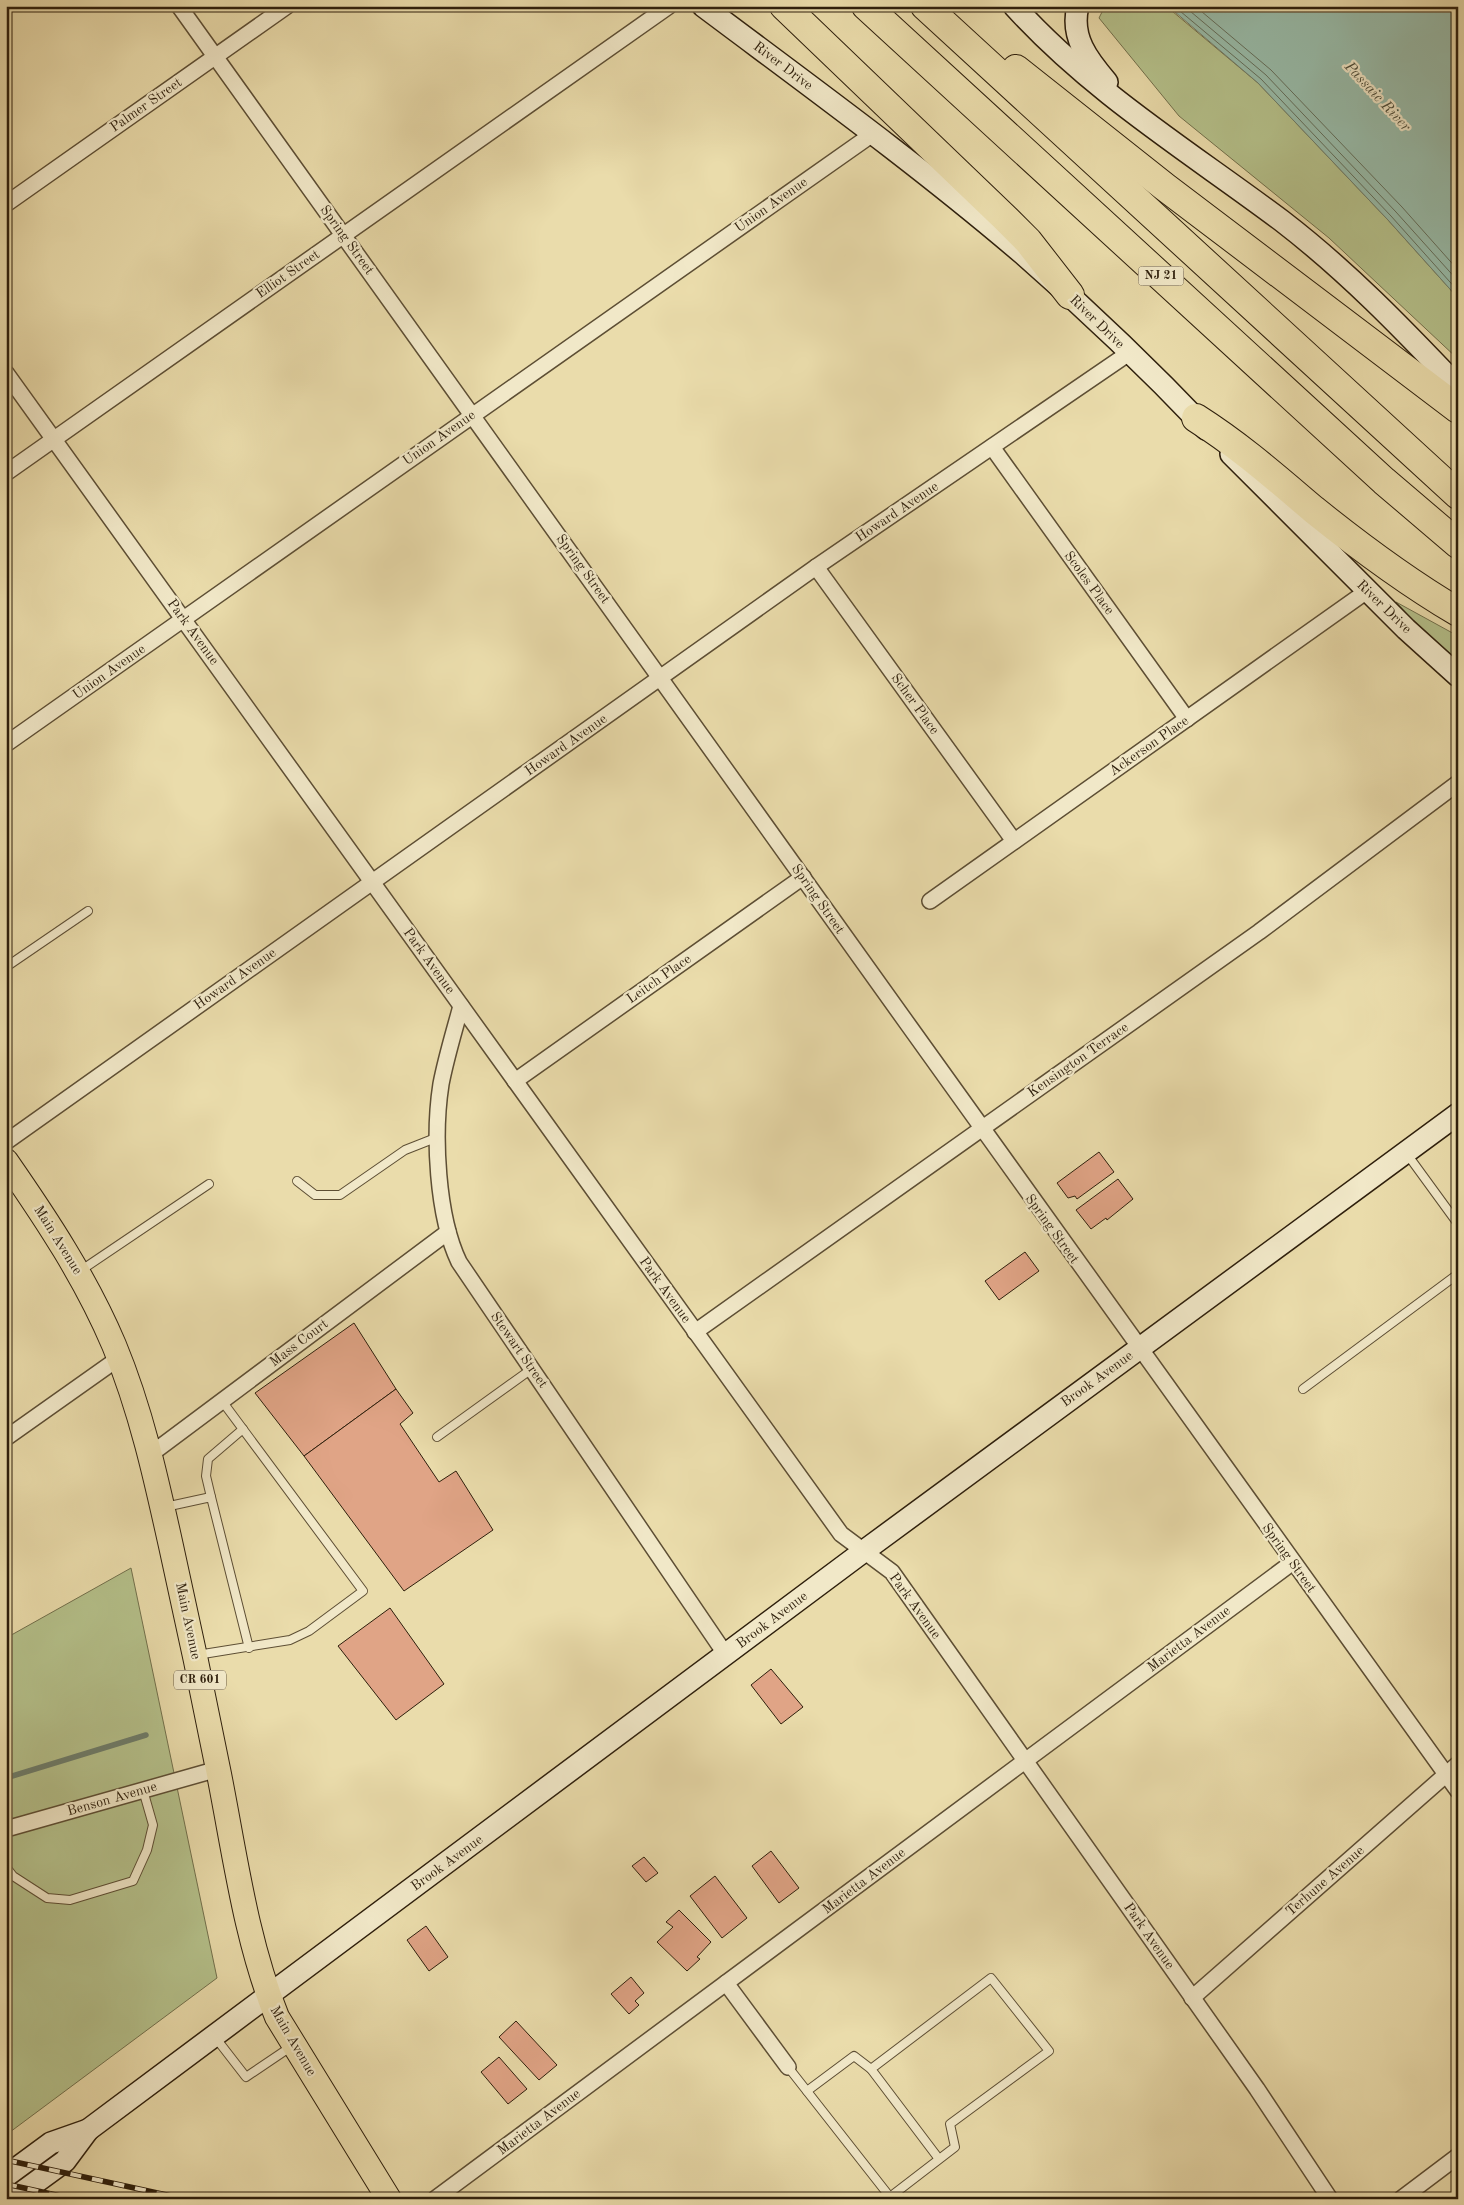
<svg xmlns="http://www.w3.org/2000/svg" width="1464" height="2205" font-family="'Old Standard TT',serif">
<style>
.green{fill:#b5c18b;stroke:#72704c}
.water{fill:#98bcaa;stroke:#6e7d6b}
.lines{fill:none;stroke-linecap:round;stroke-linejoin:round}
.shore{stroke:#636e5b;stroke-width:1}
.stream{stroke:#6e7d6b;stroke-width:5.5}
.building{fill:#e0a486;stroke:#2e1f0c}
.service-casing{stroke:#5d4e34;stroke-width:10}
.minor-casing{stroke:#5d4e34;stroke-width:18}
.secondary-casing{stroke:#2e1f0c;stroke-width:24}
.primary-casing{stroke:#2e1f0c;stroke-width:26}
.motorway-casing{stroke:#2e1f0c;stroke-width:30}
.service{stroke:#f1e8c8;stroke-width:8}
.minor{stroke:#f1e8c8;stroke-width:15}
.secondary{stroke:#f1e8c8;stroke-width:21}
.primary{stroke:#eadcab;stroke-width:24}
.motorway{stroke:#eadcab;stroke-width:28}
.rail-casing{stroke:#2e1f0c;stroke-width:5.5}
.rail{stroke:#f1e8c8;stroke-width:4;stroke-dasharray:11;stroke-linecap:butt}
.labels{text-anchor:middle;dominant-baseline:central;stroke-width:4.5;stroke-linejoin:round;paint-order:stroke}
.shield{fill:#f1e8c8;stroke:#685b44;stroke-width:1}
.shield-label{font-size:12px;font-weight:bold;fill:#2e1f0c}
.street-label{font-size:14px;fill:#2e1f0c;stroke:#f1e8c8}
.water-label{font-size:15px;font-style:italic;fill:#4e4e3b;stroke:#f1e8c8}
</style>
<rect width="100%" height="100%" fill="#eadcab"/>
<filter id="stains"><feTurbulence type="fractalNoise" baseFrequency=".004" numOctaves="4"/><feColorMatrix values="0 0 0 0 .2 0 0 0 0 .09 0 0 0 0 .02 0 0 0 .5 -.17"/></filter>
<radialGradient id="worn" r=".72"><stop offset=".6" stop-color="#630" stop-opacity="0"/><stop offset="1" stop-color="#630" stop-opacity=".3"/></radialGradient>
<g class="green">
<path d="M1105,6H1164L1172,11L1258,83L1388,220L1458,298V359L1329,238L1179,116L1099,18Z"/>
<path d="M1396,602L1458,636V659L1430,639Z"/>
<path d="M131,1568L217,1978L6,2135V1638Z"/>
</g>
<path class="water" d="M1168,6H1458V298L1388,220L1258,83Z"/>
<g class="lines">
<g class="shore">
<path d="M1174,6L1261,79L1391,216L1458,291"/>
<path d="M1184,6L1266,75L1396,212L1458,281"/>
<path d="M1195,6L1271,70L1402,207L1458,270"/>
</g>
<path class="stream" d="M6,1778L146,1735"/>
</g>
<g class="building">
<path d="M1099,1152L1114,1172L1077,1199L1075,1196L1068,1198L1057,1183Z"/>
<path d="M1118,1179L1133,1199L1107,1220L1106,1218L1091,1229L1076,1210Z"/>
<path d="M1025,1252L1039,1271L999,1300L985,1281Z"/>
<path d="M354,1323L396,1389L304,1456L255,1393Z"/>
<path d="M396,1389L413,1413L400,1424L439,1482L456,1471L493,1530L404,1591L304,1456Z"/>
<path d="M390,1608L444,1684L396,1720L338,1646Z"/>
<path d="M771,1669L803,1707L781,1724L751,1685Z"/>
<path d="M771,1851L799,1888L779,1903L752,1866Z"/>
<path d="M644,1857L658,1873L646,1882L632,1866Z"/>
<path d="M715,1876L747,1918L722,1938L690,1896Z"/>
<path d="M679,1910L711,1942L697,1957L700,1959L687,1971L657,1942L673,1927L666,1922Z"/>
<path d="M426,1926L448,1957L429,1971L407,1940Z"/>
<path d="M631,1977L644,1993L635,2001L639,2005L629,2014L611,1994Z"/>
<path d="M516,2021L557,2065L539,2080L499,2037Z"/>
<path d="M499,2057L527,2089L508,2104L481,2072Z"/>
</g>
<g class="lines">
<defs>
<g id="service">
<path d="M6,967L88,911"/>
<path d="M1407,1154L1458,1224"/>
<path d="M297,1181L315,1195H340L405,1150L438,1137"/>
<path d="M80,1271L209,1184"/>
<path d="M1303,1389L1458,1274"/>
<path d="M437,1437L533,1368"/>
<path d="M211,1497L206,1476L208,1459L243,1429"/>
<path d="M165,1507L211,1497L249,1648"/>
<path d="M197,1655L290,1640L309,1631L363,1591L222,1401"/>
<path d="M6,1867L13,1876L47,1898L70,1900L133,1881L147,1850L153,1825L143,1790"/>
<path d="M215,2037L246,2077L292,2046"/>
<path d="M788,2067L890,2197L955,2147L950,2124L1049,2051L991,1978L871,2069L939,2159"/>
<path d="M807,2091L854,2056L871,2069"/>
</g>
<g id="minor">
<path d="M179,6C606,601 1030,1197 1458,1791"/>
<path d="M6,204L287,6"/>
<path d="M6,373L841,1534L892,1572L1257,2089L1330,2199"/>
<path d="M992,447L1187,719"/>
<path d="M6,473L669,6"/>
<path d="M816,567L1014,841"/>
<path d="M6,744L874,133"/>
<path d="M930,901L1367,591"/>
<path d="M461,1006C454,1032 446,1058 441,1084C433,1135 437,1216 459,1262L726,1655"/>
<path d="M515,1081L803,877"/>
<path d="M6,1142L816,567L1129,353"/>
<path d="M695,1332L1259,932L1458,783"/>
<path d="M6,1438L119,1358"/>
<path d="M151,1454L448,1232"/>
<path d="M6,1829L218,1769"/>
<path d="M726,1983L788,2067"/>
<path d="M1192,1998L1458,1764"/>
<path d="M435,2199L1293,1562"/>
<path d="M1401,2199L1458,2156"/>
</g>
<g id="secondary">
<path d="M703,6C811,87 920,166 1023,254C1086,309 1148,368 1206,429"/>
<path d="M1014,6C1093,93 1190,152 1282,221C1347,271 1402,328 1458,387"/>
<path d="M1078,6C1070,37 1088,60 1107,82"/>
<path d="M1231,454L1406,629L1458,676"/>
<path d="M6,2176L51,2143L88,2130L864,1551L1458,1114"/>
<path d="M13,2199L65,2161L88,2130"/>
</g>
<path id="primary" d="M6,1161C47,1220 86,1279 114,1345C141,1410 156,1478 171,1546C188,1622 204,1698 219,1774C235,1855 246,1941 277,2017L389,2199"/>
<g id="motorway">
<path d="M784,6L1005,218L1028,241L1070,295"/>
<path d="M866,6L1384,481L1458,544"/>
<path d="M925,6L1458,495"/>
<path d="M1016,69L1165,187L1458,409"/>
<path d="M1196,418C1240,446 1275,477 1314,510C1360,547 1407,582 1458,612"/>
</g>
</defs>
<use href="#service" class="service-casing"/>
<use href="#minor" class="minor-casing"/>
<use href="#secondary" class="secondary-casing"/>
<use href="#primary" class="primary-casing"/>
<use href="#motorway" class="motorway-casing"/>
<use href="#service" class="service"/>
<use href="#minor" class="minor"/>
<use href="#secondary" class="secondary"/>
<use href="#primary" class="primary"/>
<use href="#motorway" class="motorway"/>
<defs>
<g id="rail">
<path d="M6,2160L185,2199"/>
<path d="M6,2184L74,2199"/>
</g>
</defs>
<use href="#rail" class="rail-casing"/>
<use href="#rail" class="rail"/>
</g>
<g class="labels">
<g class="shield">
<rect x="1138.5" y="266.5" width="45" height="19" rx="4"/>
<rect x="174" y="1670.5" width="52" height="19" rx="4"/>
</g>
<g class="shield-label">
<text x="1161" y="276">NJ 21</text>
<text x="200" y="1680">CR 601</text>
</g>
<g class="street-label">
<text transform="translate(783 66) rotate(37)">River Drive</text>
<text transform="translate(146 105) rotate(-35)">Palmer Street</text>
<text transform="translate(771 205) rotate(-35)">Union Avenue</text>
<text transform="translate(347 240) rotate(54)">Spring Street</text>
<text transform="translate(288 274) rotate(-35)">Elliot Street</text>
<text transform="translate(1097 322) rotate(44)">River Drive</text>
<text transform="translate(439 438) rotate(-35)">Union Avenue</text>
<text transform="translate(897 512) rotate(-34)">Howard Avenue</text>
<text transform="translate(583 569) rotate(54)">Spring Street</text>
<text transform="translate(1089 583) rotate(54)">Scoles Place</text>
<text transform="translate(1384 607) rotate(44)">River Drive</text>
<text transform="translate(193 632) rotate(54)">Park Avenue</text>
<text transform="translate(109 672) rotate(-35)">Union Avenue</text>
<text transform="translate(915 704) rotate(54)">Scher Place</text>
<text transform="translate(566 745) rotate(-35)">Howard Avenue</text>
<text transform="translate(1149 746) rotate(-35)">Ackerson Place</text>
<text transform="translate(818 899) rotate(55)">Spring Street</text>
<text transform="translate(429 961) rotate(54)">Park Avenue</text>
<text transform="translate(235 979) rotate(-35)">Howard Avenue</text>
<text transform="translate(659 979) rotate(-35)">Leitch Place</text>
<text transform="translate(1078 1060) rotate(-35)">Kensington Terrace</text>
<text transform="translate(1052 1229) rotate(54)">Spring Street</text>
<text transform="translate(58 1240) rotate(58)">Main Avenue</text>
<text transform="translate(665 1290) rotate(54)">Park Avenue</text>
<text transform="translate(299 1343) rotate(-37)">Mass Court</text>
<text transform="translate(519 1350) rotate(55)">Stewart Street</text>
<text transform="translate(1097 1379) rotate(-36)">Brook Avenue</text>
<text transform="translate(1289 1558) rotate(54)">Spring Street</text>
<text transform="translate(915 1606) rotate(54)">Park Avenue</text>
<text transform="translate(772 1620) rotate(-37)">Brook Avenue</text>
<text transform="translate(188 1621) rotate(78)">Main Avenue</text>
<text transform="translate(1189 1639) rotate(-37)">Marietta Avenue</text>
<text transform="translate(112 1799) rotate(-16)">Benson Avenue</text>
<text transform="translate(447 1863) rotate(-36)">Brook Avenue</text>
<text transform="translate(864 1881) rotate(-37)">Marietta Avenue</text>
<text transform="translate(1325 1881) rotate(-41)">Terhune Avenue</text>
<text transform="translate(1149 1936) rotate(55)">Park Avenue</text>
<text transform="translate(293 2041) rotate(60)">Main Avenue</text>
<text transform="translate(539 2122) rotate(-37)">Marietta Avenue</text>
</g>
<g class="water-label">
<text transform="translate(1377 97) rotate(47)">Passaic River</text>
</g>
</g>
<rect width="1464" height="2205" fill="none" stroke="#eadcab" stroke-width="25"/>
<rect x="8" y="8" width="1449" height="2190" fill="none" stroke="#2e1f0c" stroke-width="2.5"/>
<rect x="12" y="12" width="1439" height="2180" fill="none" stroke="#2e1f0c"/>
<rect width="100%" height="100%" filter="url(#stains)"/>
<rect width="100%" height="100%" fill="url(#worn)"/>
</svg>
